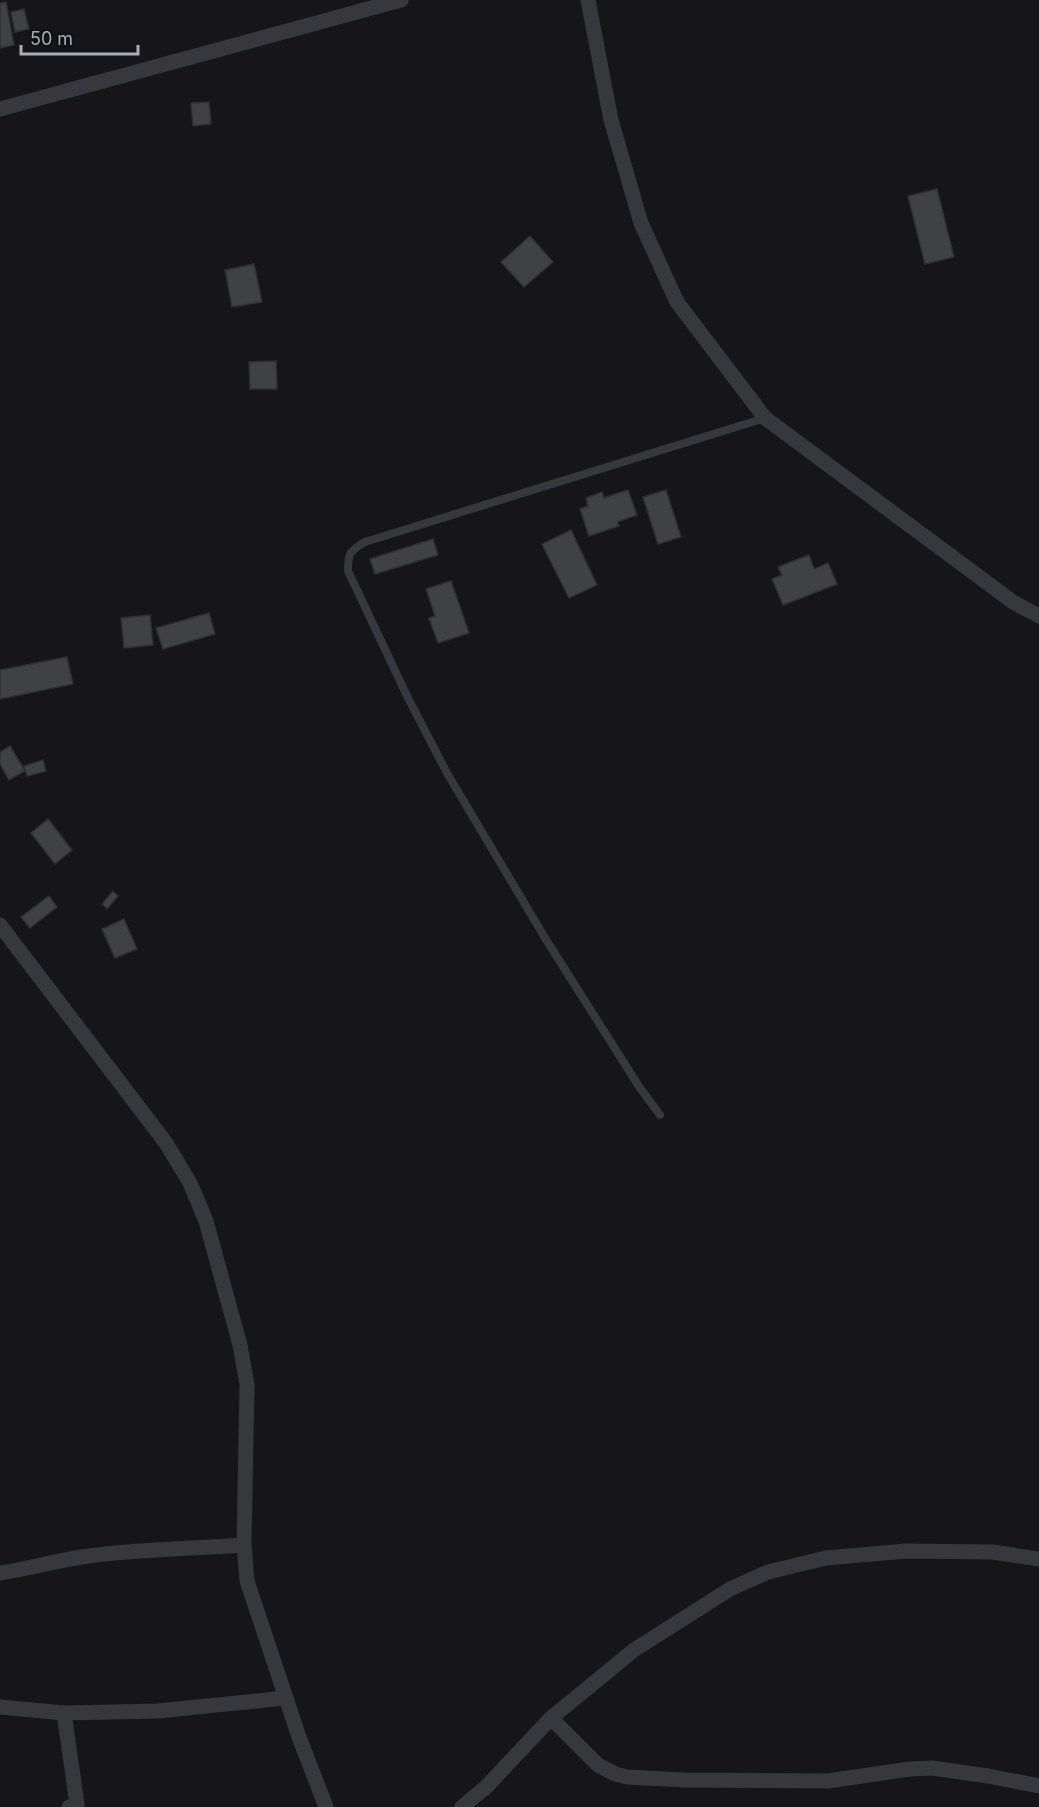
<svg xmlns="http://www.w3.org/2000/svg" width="1039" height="1807" font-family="Inter,sans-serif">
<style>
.building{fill:#404145;stroke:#303034;stroke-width:1.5}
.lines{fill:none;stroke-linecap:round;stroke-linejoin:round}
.service{stroke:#37383d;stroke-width:8}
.minor{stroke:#37383d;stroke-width:15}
</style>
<rect width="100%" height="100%" fill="#161618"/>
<g class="building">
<path d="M6,2L14,45L0,48V3Z"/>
<path d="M24,9L29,29L15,32L11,12Z"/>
<path d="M209,102L211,124L193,126L191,103Z"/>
<path d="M937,189L954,257L925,264L908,196Z"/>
<path d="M530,236L553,262L524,287L501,262Z"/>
<path d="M254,264L262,302L232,307L225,270Z"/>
<path d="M276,361L277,389H250L249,362Z"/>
<path d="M628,490L637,515L617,522L619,526L589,536L580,509L588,506L586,498L602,492L604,498Z"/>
<path d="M666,490L681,537L658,544L643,497Z"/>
<path d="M571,530L597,585L569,598L542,544Z"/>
<path d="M433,539L438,555L375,574L370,559Z"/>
<path d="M809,555L814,569L828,563L837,584L783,605L772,579L782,575L778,567Z"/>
<path d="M451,581L469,633L438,643L429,618L435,616L426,589Z"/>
<path d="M209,613L215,634L163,649L156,628Z"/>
<path d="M150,615L153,645L124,648L121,618Z"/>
<path d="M67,657L73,684L0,699V670Z"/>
<path d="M10,746L25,771L9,780L0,764V752Z"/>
<path d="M43,760L46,771L27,776L24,766Z"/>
<path d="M48,819L72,850L55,864L31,833Z"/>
<path d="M113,891L118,896L107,909L102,904Z"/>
<path d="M49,896L57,907L30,928L21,917Z"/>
<path d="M124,919L137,949L115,958L102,929Z"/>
</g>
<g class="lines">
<path class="service" d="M660,1115L640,1088L545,938L447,773L408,698L348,571C348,552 350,551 365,542L765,418"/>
<g class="minor">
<path d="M588,0L611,120L641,223L677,302L765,418L1013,602L1039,616"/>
<path d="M0,109L401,0"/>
<path d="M0,925L166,1143L190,1183L206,1221L240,1345L247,1384L244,1545L247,1581L299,1737L326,1807"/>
<path d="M0,1573C28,1569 54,1561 82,1557C135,1549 190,1549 244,1545"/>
<path d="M0,1707L64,1713L158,1711L285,1698"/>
<path d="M64,1713L77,1804L69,1807"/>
<path d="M551,1718L598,1765L615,1774L627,1777L685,1780L828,1781L910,1769L932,1768L988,1776L1039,1786"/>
<path d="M462,1807L486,1787L551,1718L634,1650L730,1589L768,1572L826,1558L906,1551L993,1552L1039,1559"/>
</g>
</g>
<path d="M21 45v9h117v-9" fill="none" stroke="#a8adb8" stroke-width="3"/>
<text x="30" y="45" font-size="18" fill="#a8adb8" stroke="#111113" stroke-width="4.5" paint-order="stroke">50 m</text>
</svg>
